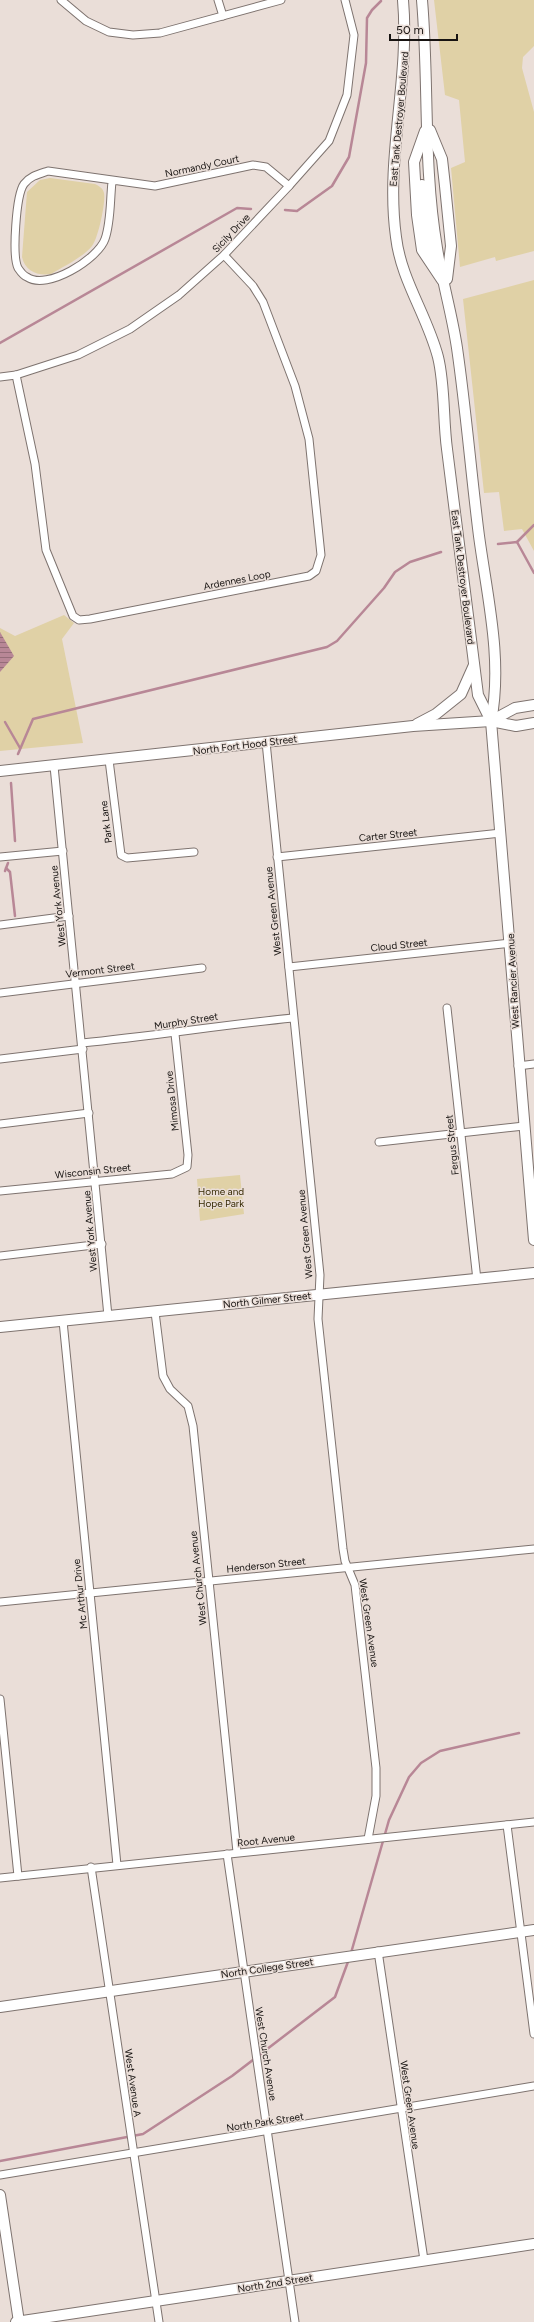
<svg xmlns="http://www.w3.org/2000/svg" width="534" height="2322" font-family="Figtree,sans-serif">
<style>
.park{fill:#e0d1a6}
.water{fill:url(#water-rules)}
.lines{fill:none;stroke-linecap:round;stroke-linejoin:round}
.stream{stroke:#b88796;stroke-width:2.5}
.street-casing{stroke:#7e736f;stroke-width:9}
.secondary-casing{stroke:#7e736f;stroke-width:12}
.street{stroke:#fff;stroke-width:7}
.secondary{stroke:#fff;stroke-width:10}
.labels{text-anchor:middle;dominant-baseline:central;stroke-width:3;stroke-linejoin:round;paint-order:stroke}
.street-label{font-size:10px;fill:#171311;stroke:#eaded8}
.park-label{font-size:10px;fill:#362a03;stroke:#eaded8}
</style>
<defs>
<pattern id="water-rules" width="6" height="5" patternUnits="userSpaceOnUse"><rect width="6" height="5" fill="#b88796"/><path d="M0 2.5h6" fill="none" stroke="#956d79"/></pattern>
</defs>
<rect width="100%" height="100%" fill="#eaded8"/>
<g class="park">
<path d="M434,0H534V46L523,57L522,68L534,112V251L496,261L495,257L460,267L451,168L465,162L459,100L445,95Z"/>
<path d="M50,178L95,184C99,186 103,188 104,193C106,202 98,239 92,246C82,258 64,266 51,274C37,276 25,271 22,257L27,192L40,180Z"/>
<path d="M534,280V551L522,529L504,531L499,492L484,493L463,299Z"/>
<path d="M64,615L74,623L62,639L83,743L0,751V628L15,636Z"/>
<path d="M240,1175L244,1214L200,1221L197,1179Z"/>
</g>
<path class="water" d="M0,632L14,656L0,672Z"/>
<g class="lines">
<g class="stream">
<path d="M285,210L297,211L332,186L349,157L366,63L367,18L372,10L381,1"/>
<path d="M0,343L237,208L251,209"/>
<path d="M517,542L534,525"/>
<path d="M498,544L517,542L534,573"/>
<path d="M5,722L20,748"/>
<path d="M18,754L33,719L327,647L337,641L384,588L395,572L410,562L441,552"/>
<path d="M11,783L15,841"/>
<path d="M6,868L10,872L15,916"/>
<path d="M5,871L8,863"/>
<path d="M351,1953L389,1820L409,1777L421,1763L440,1751L519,1733"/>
<path d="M0,2161L143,2134L232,2076L335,1997L349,1959"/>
</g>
<defs>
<g id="street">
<path d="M61,0L86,21L109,32L133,35L160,33L281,0"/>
<path d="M218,0L223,16"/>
<path d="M112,182C110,200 111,222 105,239C98,259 47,291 27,277C24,276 20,271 18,268C12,256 16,195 24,184C30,176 39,174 48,171L155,186L253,165L266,167L289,186"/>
<path d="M16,375L35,464L46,550L73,616L79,620L90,619L309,576L316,571L321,555L309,439L295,386L263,302L253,286L224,255"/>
<path d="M0,377L16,375L78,355L130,329L179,295L224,255L289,186L329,141L347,95L354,35L345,0"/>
<path d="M266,742L320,1275L318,1319L343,1549L345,1561L355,1585L376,1768V1796L368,1839"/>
<path d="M109,760L121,855L127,858L194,852"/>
<path d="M54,766L108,1316"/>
<path d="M0,857L63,851"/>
<path d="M277,857L501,833"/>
<path d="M0,925L69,916"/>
<path d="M289,967L511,943"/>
<path d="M0,993L202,968"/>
<path d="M447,1008L477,1280"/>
<path d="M82,1043C153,1036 222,1025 293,1018"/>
<path d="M0,1059L83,1049"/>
<path d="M518,1066L534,1064"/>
<path d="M0,1124L89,1113"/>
<path d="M379,1142L524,1126"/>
<path d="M0,1191L172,1174L187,1167L188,1155L175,1034"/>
<path d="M0,1256L102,1244"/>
<path d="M155,1312L163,1376L170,1389L188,1406L193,1426L237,1852"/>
<path d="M63,1321L117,1865"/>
<path d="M0,1602L534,1549"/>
<path d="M0,1699L18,1876"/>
<path d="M507,1825L534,2034"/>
<path d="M227,1854L295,2322"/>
<path d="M91,1867L159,2322"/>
<path d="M0,1878L534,1822"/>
<path d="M378,1951L424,2260"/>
<path d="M0,2175L534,2086"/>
</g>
<g id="secondary">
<path d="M403,0C410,79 385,158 396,237C401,280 427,315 438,357C445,385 443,420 447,449C457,531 467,613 478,695L491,721"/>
<path d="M422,0C429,82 423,166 437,248C442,281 452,314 457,348C466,410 471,473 479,536C487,596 503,660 491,721L534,1240"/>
<path d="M430,130L442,159L445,186L451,246L447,279"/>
<path d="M425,131L414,162L417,215L422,250L442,280"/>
<path d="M422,185L429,249L434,259"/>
<path d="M491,721L515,708L534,705"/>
<path d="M417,724L436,714L461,694L474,665"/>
<path d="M0,771L413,726L491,721L516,726L534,723"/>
<path d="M0,1327L534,1273"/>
<path d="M0,2007L534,1930"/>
<path d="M0,2195L19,2322"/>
<path d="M16,2322L534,2244"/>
</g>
</defs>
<use href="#street" class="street-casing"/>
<use href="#secondary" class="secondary-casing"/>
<use href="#street" class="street"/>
<use href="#secondary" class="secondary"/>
</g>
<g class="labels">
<g class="street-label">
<text transform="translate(399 119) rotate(-85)">East Tank Destroyer Boulevard</text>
<text transform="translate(202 166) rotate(-12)">Normandy Court</text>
<text transform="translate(231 233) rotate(-46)">Sicily Drive</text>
<text transform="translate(463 577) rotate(83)">East Tank Destroyer Boulevard</text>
<text transform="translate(237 580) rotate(-11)">Ardennes Loop</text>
<text transform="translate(245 745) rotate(-7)">North Fort Hood Street</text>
<text transform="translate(106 822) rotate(-97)">Park Lane</text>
<text transform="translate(388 835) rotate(-6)">Carter Street</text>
<text transform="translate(58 906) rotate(-96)">West York Avenue</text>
<text transform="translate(273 911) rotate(-96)">West Green Avenue</text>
<text transform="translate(399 945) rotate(-6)">Cloud Street</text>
<text transform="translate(100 970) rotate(-7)">Vermont Street</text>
<text transform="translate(513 981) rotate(-93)">West Rancier Avenue</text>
<text transform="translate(186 1021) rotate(-9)">Murphy Street</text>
<text transform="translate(172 1101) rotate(-96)">Mimosa Drive</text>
<text transform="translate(452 1145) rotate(-96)">Fergus Street</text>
<text transform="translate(93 1171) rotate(-6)">Wisconsin Street</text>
<text transform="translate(90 1231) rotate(-95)">West York Avenue</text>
<text transform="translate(305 1234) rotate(-95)">West Green Avenue</text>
<text transform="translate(267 1300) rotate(-6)">North Gilmer Street</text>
<text transform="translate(266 1565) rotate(-6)">Henderson Street</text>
<text transform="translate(198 1578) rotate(-96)">West Church Avenue</text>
<text transform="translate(80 1594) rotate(-96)">Mc Arthur Drive</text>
<text transform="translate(369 1623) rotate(82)">West Green Avenue</text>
<text transform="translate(266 1840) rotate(-6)">Root Avenue</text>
<text transform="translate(267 1968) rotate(-8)">North College Street</text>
<text transform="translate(266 2054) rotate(81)">West Church Avenue</text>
<text transform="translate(133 2083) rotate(82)">West Avenue A</text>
<text transform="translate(410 2105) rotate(82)">West Green Avenue</text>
<text transform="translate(265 2122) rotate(-9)">North Park Street</text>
<text transform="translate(275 2283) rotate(-9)">North 2nd Street</text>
</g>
<g class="park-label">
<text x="221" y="1191">Home and<tspan x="221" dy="12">Hope Park</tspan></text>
</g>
</g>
<path d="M390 34v6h67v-6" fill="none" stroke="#171311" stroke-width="2"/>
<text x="396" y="34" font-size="12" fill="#171311" stroke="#eaded8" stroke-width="3" paint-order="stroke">50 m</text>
</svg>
